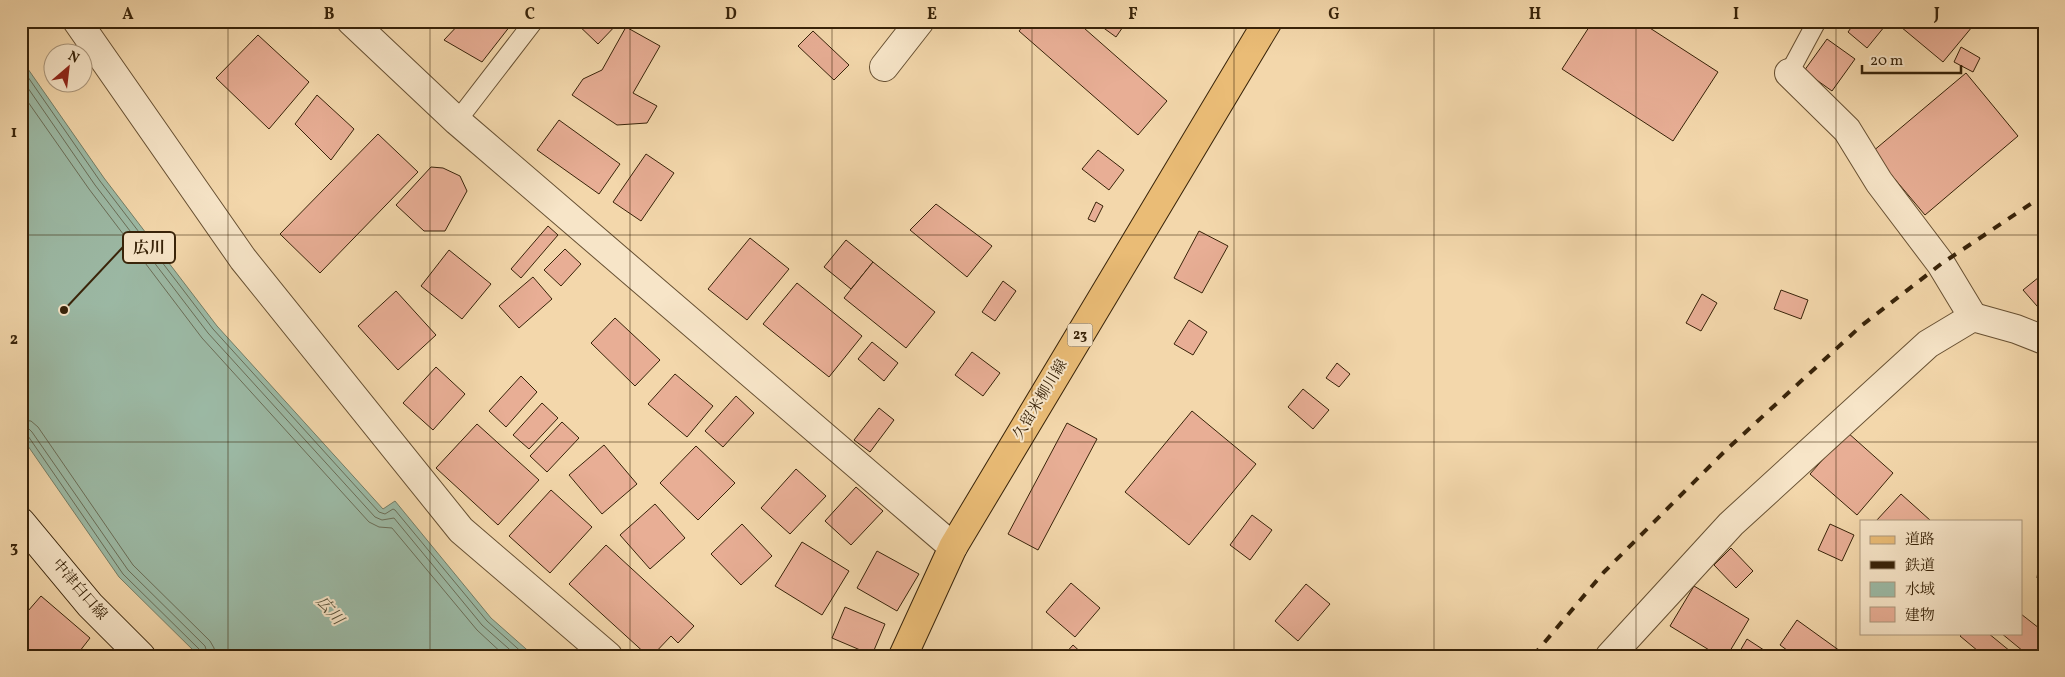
<svg xmlns="http://www.w3.org/2000/svg" width="2065" height="677" font-family="Vollkorn,'Noto Serif JP',serif">
<style>
.water{fill:#9cbaa6;stroke:#747e67}
.lines{fill:none;stroke-linecap:round;stroke-linejoin:round}
.shore{stroke:#6a6e58;stroke-width:1}
.building{fill:#e8ae95;stroke:#382309}
.lane-casing{stroke:#675032;stroke-width:20}
.street-casing{stroke:#675032;stroke-width:30}
.secondary-casing{stroke:#382309;stroke-width:30}
.primary-casing{stroke:#382309;stroke-width:30}
.lane{stroke:#f7e5c8;stroke-width:18}
.street{stroke:#f7e5c8;stroke-width:28}
.secondary{stroke:#f7e5c8;stroke-width:28}
.primary{stroke:#eabc76;stroke-width:28}
.rail{stroke:#382309;stroke-width:4;stroke-dasharray:9 9;stroke-linecap:butt}
.grid{fill:none;stroke:#382309;stroke-width:1;stroke-opacity:0.55}
.labels{text-anchor:middle;dominant-baseline:central;stroke-width:4;stroke-linejoin:round;paint-order:stroke}
.shield{fill:#f7e5c8;stroke:#715d42;stroke-width:1}
.shield-label{font-size:14px;font-weight:bold;fill:#382309}
.street-label{font-size:15px;fill:#382309;stroke:#f7e5c8}
.water-label{font-size:16px;font-style:italic;fill:#565038;stroke:#f7e5c8}
.leader{fill:none;stroke:#382309;stroke-width:2}
.callout-dot{fill:#382309;stroke:#f7e5c8;stroke-width:2}
.callout{fill:#f7e5c8;stroke:#382309;stroke-width:2}
.callout-label{font-size:16px;text-anchor:middle;font-weight:bold;fill:#382309}
.neatline{fill:none;stroke:#382309;stroke-width:2}
.grid-label{font-size:16px;text-anchor:middle;font-weight:bold;fill:#382309}
</style>
<rect width="100%" height="100%" fill="#f3d7ab"/>
<filter id="stains"><feTurbulence type="fractalNoise" baseFrequency=".004" numOctaves="4"/><feColorMatrix values="0 0 0 0 .2 0 0 0 0 .09 0 0 0 0 .02 0 0 0 .5 -.17"/></filter>
<radialGradient id="worn" r=".72"><stop offset=".6" stop-color="#630" stop-opacity="0"/><stop offset="1" stop-color="#630" stop-opacity=".3"/></radialGradient>
<path class="water" d="M21,59L104,178L217,326L383,509L395,501L491,618L534,656H199L119,577L21,436Z"/>
<g class="lines">
<g class="shore">
<path d="M21,67L100,181L213,329L379,512L385,514L393,509L395,510L487,621L526,656"/>
<path d="M21,78L95,185L208,333L375,517L382,520L394,518L482,625L517,656"/>
<path d="M21,92L89,189L202,338L369,522L379,527L392,528L477,630L505,656"/>
<path d="M21,420L31,421L38,427L133,565L210,641L214,648L215,656"/>
<path d="M21,427L28,428L32,432L128,570L205,646L208,656"/>
<path d="M21,433L28,436L123,574L200,650L202,656"/>
</g>
</g>
<g class="building">
<path d="M462,21H514L482,62L444,40Z"/>
<path d="M574,21H620L598,44Z"/>
<path d="M1027,21H1076L1167,101L1138,135L1019,31Z"/>
<path d="M1094,21H1127L1116,37Z"/>
<path d="M1374,21H1389L1382,29Z"/>
<path d="M1593,21H1639L1718,72L1673,141L1562,69Z"/>
<path d="M1856,21H1889L1867,48L1848,32Z"/>
<path d="M1896,21H1964L1972,27L1943,62L1895,22Z"/>
<path d="M626,27L660,46L633,93L657,106L647,123L617,125L572,95L583,79L602,70Z"/>
<path d="M813,31L849,65L834,80L798,46Z"/>
<path d="M258,35L309,82L269,129L216,78Z"/>
<path d="M1827,39L1855,59L1832,91L1804,71Z"/>
<path d="M1961,47L1980,58L1973,72L1954,62Z"/>
<path d="M1966,73L2018,136L1925,215L1872,152Z"/>
<path d="M317,95L354,129L331,160L295,124Z"/>
<path d="M559,120L620,164L599,194L537,150Z"/>
<path d="M378,134L418,172L320,273L280,234Z"/>
<path d="M1098,150L1124,170L1109,190L1082,169Z"/>
<path d="M646,154L674,173L641,221L613,202Z"/>
<path d="M431,167L443,168L460,176L467,191L445,231H424L396,205Z"/>
<path d="M1096,202L1103,206L1095,222L1088,219Z"/>
<path d="M936,204L992,246L967,277L910,230Z"/>
<path d="M548,226L558,235L521,278L511,269Z"/>
<path d="M1199,231L1228,246L1202,293L1174,278Z"/>
<path d="M750,238L789,269L747,320L708,289Z"/>
<path d="M846,240L873,262L851,289L824,267Z"/>
<path d="M565,249L581,264L561,286L544,270Z"/>
<path d="M449,250L491,284L462,319L421,286Z"/>
<path d="M873,262L935,312L906,348L844,298Z"/>
<path d="M2044,273V314L2023,290Z"/>
<path d="M533,277L552,299L519,328L499,306Z"/>
<path d="M1003,281L1016,291L995,321L982,312Z"/>
<path d="M797,283L862,336L829,377L763,324Z"/>
<path d="M1781,290L1808,300L1801,319L1774,309Z"/>
<path d="M396,291L436,335L398,370L358,326Z"/>
<path d="M1702,294L1717,303L1701,331L1686,323Z"/>
<path d="M615,318L660,360L635,386L591,343Z"/>
<path d="M1189,320L1207,332L1193,355L1174,344Z"/>
<path d="M872,342L898,363L884,381L858,359Z"/>
<path d="M972,352L1000,373L983,396L955,375Z"/>
<path d="M1337,363L1350,374L1339,387L1326,378Z"/>
<path d="M436,367L465,394L433,430L403,403Z"/>
<path d="M675,374L713,406L687,437L648,404Z"/>
<path d="M521,376L537,392L506,427L489,411Z"/>
<path d="M1303,389L1329,410L1313,429L1288,407Z"/>
<path d="M736,396L754,413L723,447L705,431Z"/>
<path d="M542,403L558,418L529,449L513,435Z"/>
<path d="M879,408L894,420L870,452L854,440Z"/>
<path d="M1192,411L1256,464L1189,545L1125,492Z"/>
<path d="M562,422L579,438L547,472L530,456Z"/>
<path d="M1067,423L1097,439L1038,550L1008,534Z"/>
<path d="M477,424L539,480L498,525L436,468Z"/>
<path d="M1847,432L1893,473L1857,515L1810,474Z"/>
<path d="M604,445L637,484L602,514L569,475Z"/>
<path d="M696,446L735,483L698,520L660,483Z"/>
<path d="M796,469L826,496L790,534L761,508Z"/>
<path d="M856,487L883,511L851,545L825,521Z"/>
<path d="M551,490L592,527L550,573L509,536Z"/>
<path d="M1901,494L1931,521H1876Z"/>
<path d="M655,504L685,538L650,569L620,535Z"/>
<path d="M1252,515L1272,530L1250,560L1230,545Z"/>
<path d="M742,524L772,556L741,585L711,554Z"/>
<path d="M1830,524L1854,535L1842,561L1818,550Z"/>
<path d="M2044,526V579L2037,578Z"/>
<path d="M802,542L849,571L822,615L775,586Z"/>
<path d="M606,545L694,626L678,643L671,636L652,656H648L569,584Z"/>
<path d="M1731,548L1753,571L1736,588L1714,565Z"/>
<path d="M877,551L919,574L897,611L857,588Z"/>
<path d="M1071,583L1100,608L1075,637L1046,612Z"/>
<path d="M1306,584L1330,604L1298,641L1275,621Z"/>
<path d="M1694,586L1749,619L1727,656H1719L1670,626Z"/>
<path d="M41,596L90,638L76,656H21V619Z"/>
<path d="M845,607L885,624L872,655L832,638Z"/>
<path d="M2021,614L2044,632V656H2029L2001,633H2021Z"/>
<path d="M1797,620L1847,656H1795L1780,645Z"/>
<path d="M1963,633H1988L2016,656H1984L1960,636Z"/>
<path d="M1747,639L1773,656H1737Z"/>
<path d="M1073,645L1085,656H1063Z"/>
</g>
<g class="lines">
<defs>
<g id="lane">
<path d="M1789,73L1817,21"/>
<path d="M457,121L534,21"/>
</g>
<g id="street">
<path d="M77,21L243,259L461,530L608,656"/>
<path d="M351,21L457,121L953,547"/>
<path d="M884,67L920,21"/>
<path d="M1789,73L1847,130L1879,182L1941,264L1973,317"/>
<path d="M1610,656L1731,524L1928,344L1973,317L2016,329L2044,340"/>
</g>
<path id="secondary" d="M21,522L90,605L141,656"/>
<path id="primary" d="M903,656L953,547L1268,21"/>
</defs>
<use href="#lane" class="lane-casing"/>
<use href="#street" class="street-casing"/>
<use href="#secondary" class="secondary-casing"/>
<use href="#primary" class="primary-casing"/>
<use href="#lane" class="lane"/>
<use href="#street" class="street"/>
<use href="#secondary" class="secondary"/>
<use href="#primary" class="primary"/>
<path class="rail" d="M1533,656L1604,572L1725,451L1861,326L1941,264L2044,195"/>
</g>
<path class="grid" d="M228,21V656M430,21V656M630,21V656M832,21V656M1032,21V656M1234,21V656M1434,21V656M1636,21V656M1836,21V656M21,235H2044M21,442H2044"/>
<g class="labels">
<rect class="shield" x="1067.5" y="323.5" width="25" height="23" rx="4"/>
<g class="shield-label">
<text x="1080" y="335">23</text>
</g>
<g class="street-label">
<text transform="translate(1041 400) rotate(-59)">久留米柳川線</text>
<text transform="translate(79 590) rotate(49)">中津白口線</text>
</g>
<g class="water-label">
<text transform="translate(329 611) rotate(49)">広川</text>
</g>
</g>
<path class="leader" d="M64 310L123 247"/>
<circle class="callout-dot" cx="64" cy="310" r="5"/>
<rect class="callout" x="123" y="232" width="52" height="31" rx="5"/>
<g class="callout-label">
<text x="149" y="253">広川</text>
</g>
<rect width="2065" height="677" fill="none" stroke="#f3d7ab" stroke-width="55"/>
<rect x="1860" y="520" width="162" height="115" fill="#f7e5c8" stroke="#ab977c"/>
<rect x="1870" y="536" width="25" height="8" fill="#eabc76" stroke="#ab977c"/>
<text x="1905" y="544" font-size="15" fill="#382309">道路</text>
<rect x="1870" y="561" width="25" height="8" fill="#382309" stroke="#ab977c"/>
<text x="1905" y="570" font-size="15" fill="#382309">鉄道</text>
<rect x="1870" y="582" width="25" height="15" fill="#9cbaa6" stroke="#ab977c"/>
<text x="1905" y="594" font-size="15" fill="#382309">水域</text>
<rect x="1870" y="607" width="25" height="15" fill="#e8ae95" stroke="#ab977c"/>
<text x="1905" y="620" font-size="15" fill="#382309">建物</text>
<g transform="translate(68 68) rotate(28)"><circle r="24" fill="#f7e5c8" stroke="#ab977c"/>
<path d="M0-4L9 19L0 12L-9 19Z" fill="#8f2418"/>
<text y="-8" font-size="14" font-weight="bold" text-anchor="middle" fill="#382309">N</text>
</g>
<path d="M1862 65v8h99v-8" fill="none" stroke="#382309" stroke-width="2.5"/>
<text x="1870" y="65" font-size="15" fill="#382309" stroke="#f7e5c8" stroke-width="4" paint-order="stroke">20 m</text>
<rect x="28" y="28" width="2010" height="622" class="neatline"/>
<g class="grid-label">
<text x="128" y="19">A</text>
<text x="329" y="19">B</text>
<text x="530" y="19">C</text>
<text x="731" y="19">D</text>
<text x="932" y="19">E</text>
<text x="1133" y="19">F</text>
<text x="1334" y="19">G</text>
<text x="1535" y="19">H</text>
<text x="1736" y="19">I</text>
<text x="1937" y="19">J</text>
<text x="14" y="137">1</text>
<text x="14" y="344">2</text>
<text x="14" y="552">3</text>
</g>
<rect width="100%" height="100%" filter="url(#stains)"/>
<rect width="100%" height="100%" fill="url(#worn)"/>
</svg>
